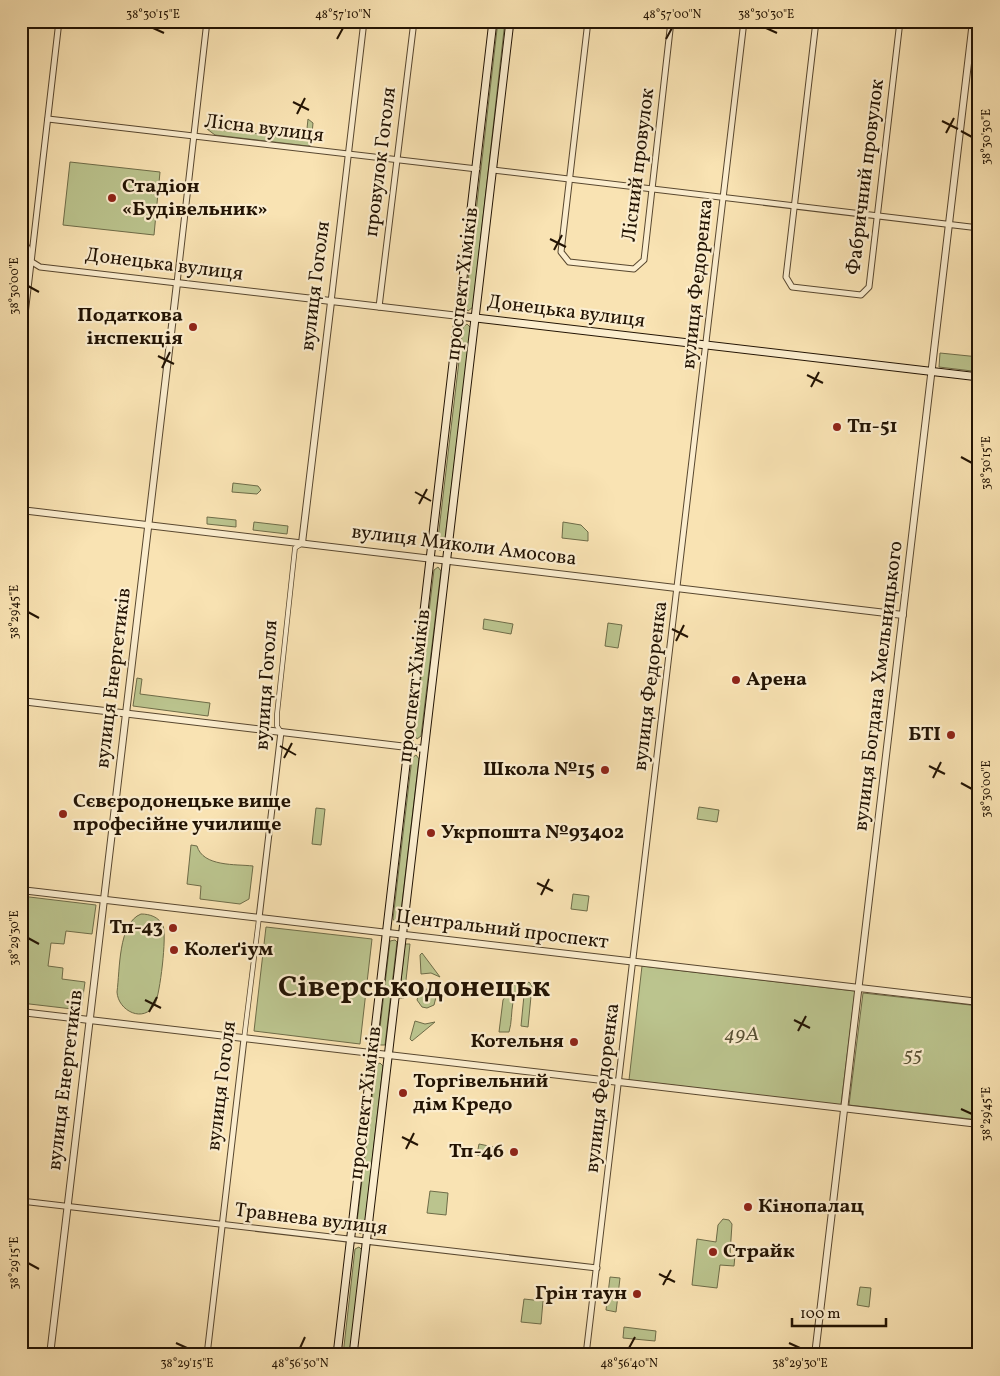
<svg xmlns="http://www.w3.org/2000/svg" width="1000" height="1376" font-family="Vollkorn,serif">
<style>
.green{fill:#bbc48e;stroke:#6e6c48}
.lines{fill:none;stroke-linecap:round;stroke-linejoin:round}
.pedestrian-casing{stroke:#58472f;stroke-width:5.5}
.minor-casing{stroke:#58472f;stroke-width:7}
.tertiary-casing{stroke:#58472f;stroke-width:8}
.secondary-casing{stroke:#221303;stroke-width:9}
.pedestrian{stroke:#fbedce;stroke-width:4}
.minor{stroke:#fbedce;stroke-width:5}
.tertiary{stroke:#fbedce;stroke-width:6}
.secondary{stroke:#fbedce;stroke-width:7}
.ticks{fill:none;stroke:#221303;stroke-width:2}
.poi-dot{fill:#8f2418;stroke:#fbedce;stroke-width:2}
.labels{text-anchor:middle;dominant-baseline:central;stroke-width:4.5;stroke-linejoin:round;paint-order:stroke}
.street-label{font-size:20px;fill:#221303;stroke:#fbedce}
.poi-label{font-size:20px;font-weight:bold;fill:#221303;stroke:#fbedce;text-anchor:start}
.park-label{font-size:20px;font-style:italic;fill:#585134;stroke:#fbedce}
.town-label{font-size:30px;font-weight:bold;fill:#221303;stroke:#fbedce}
.neatline{fill:none;stroke:#221303;stroke-width:2}
.ticks-label{font-size:12px;text-anchor:middle;fill:#221303}
</style>
<rect width="100%" height="100%" fill="#f9e3b3"/>
<filter id="stains"><feTurbulence type="fractalNoise" baseFrequency=".004" numOctaves="4"/><feColorMatrix values="0 0 0 0 .2 0 0 0 0 .09 0 0 0 0 .02 0 0 0 .5 -.17"/></filter>
<radialGradient id="worn" r=".72"><stop offset=".6" stop-color="#630" stop-opacity="0"/><stop offset="1" stop-color="#630" stop-opacity=".3"/></radialGradient>
<g class="green">
<path d="M498,21H505L473,307L468,311L465,307Z"/>
<path d="M308,119L313,123L311,145L308,146L215,135L207,129L306,138Z"/>
<path d="M70,162L160,172L154,235L63,225Z"/>
<path d="M467,324L471,328L444,547L440,551L437,547L463,327Z"/>
<path d="M940,353L979,357V367L974,366L972,371L939,367Z"/>
<path d="M233,483L258,486L261,490L257,494L232,492Z"/>
<path d="M207,517L236,520V527L207,524Z"/>
<path d="M254,522L288,526L287,534L253,530Z"/>
<path d="M563,522L581,525L588,532V541L562,538Z"/>
<path d="M438,567L441,571L421,736L417,739L414,735L434,570Z"/>
<path d="M484,619L513,624L511,634L483,629Z"/>
<path d="M608,623L622,625L618,648L605,646Z"/>
<path d="M137,678L142,679L140,694L210,703L208,716L133,706Z"/>
<path d="M416,755L419,759L400,920L396,923L393,919L412,758Z"/>
<path d="M699,807L719,810L717,822L697,819Z"/>
<path d="M316,808L325,809L321,845L312,844Z"/>
<path d="M191,845L197,846C203,867 236,864 253,866L249,899L240,904L200,899L201,886L187,884Z"/>
<path d="M573,894L589,896L587,911L571,909Z"/>
<path d="M21,896L96,905L92,934L66,931L64,944L51,943L48,966L63,968L62,979L85,982L81,1010L21,1003Z"/>
<path d="M141,914C150,914 159,917 163,926C167,936 160,994 155,1004C144,1024 118,1011 117,992C120,970 118,923 141,914Z"/>
<path d="M266,927L372,939L360,1044L254,1031Z"/>
<path d="M395,940L397,942L385,1045H378L390,941Z"/>
<path d="M405,944H410L404,998H399Z"/>
<path d="M422,953L440,977L431,973L421,974L420,955Z"/>
<path d="M642,966L855,991L841,1105L629,1080Z"/>
<path d="M529,982L532,986L528,1027L521,1026L525,985Z"/>
<path d="M513,985L518,986C517,992 514,997 513,1002C511,1013 512,1022 509,1032H499L503,1000Z"/>
<path d="M426,989L434,992L436,997L434,1005L427,1008L422,1007L417,1000L419,993Z"/>
<path d="M863,993L979,1006V1120L849,1105Z"/>
<path d="M415,1021L425,1024L435,1022L412,1041L410,1039Z"/>
<path d="M380,1063L383,1066L364,1231L360,1234L356,1230L376,1065Z"/>
<path d="M479,1144L494,1147L490,1158L477,1155Z"/>
<path d="M430,1191L448,1193L446,1215L427,1213Z"/>
<path d="M723,1219L729,1220L732,1224L730,1254L735,1255L734,1266L720,1265L717,1288L692,1285L697,1239L716,1242L718,1225Z"/>
<path d="M359,1247L362,1250L350,1355H343L355,1249Z"/>
<path d="M610,1277L620,1278L616,1312L606,1310Z"/>
<path d="M860,1287L871,1288L869,1307L857,1305Z"/>
<path d="M524,1299L543,1301L541,1324L521,1322Z"/>
<path d="M624,1327L656,1331L655,1341L623,1338Z"/>
</g>
<g class="lines">
<defs>
<g id="pedestrian">
<path d="M281,732L277,726V714L295,548L301,544"/>
<path d="M244,1039L259,918"/>
</g>
<g id="minor">
<path d="M588,21L561,252L569,262L634,269L644,260L671,21"/>
<path d="M816,21L786,277L792,287L861,295L869,287L900,21"/>
<path d="M48,119L477,169"/>
<path d="M493,170L979,228"/>
<path d="M21,246L27,247L31,256"/>
<path d="M32,262L40,267L177,283L207,21"/>
<path d="M21,272L28,270L30,266"/>
<path d="M331,302L364,21"/>
<path d="M379,307L414,21"/>
<path d="M21,349L59,21"/>
<path d="M259,918L281,732"/>
<path d="M21,1201L597,1268"/>
<path d="M207,1355L244,1039"/>
<path d="M586,1355L744,21"/>
</g>
<g id="tertiary">
<path d="M21,510L903,615"/>
<path d="M302,543L331,302"/>
<path d="M21,701L424,749"/>
<path d="M21,890L979,1002"/>
<path d="M21,1012L979,1124"/>
<path d="M50,1355L177,283L459,316"/>
<path d="M815,1355L973,21"/>
</g>
<g id="secondary">
<path d="M459,316L979,377"/>
<path d="M337,1355L493,21"/>
<path d="M353,1355L510,21"/>
</g>
</defs>
<use href="#pedestrian" class="pedestrian-casing"/>
<use href="#minor" class="minor-casing"/>
<use href="#tertiary" class="tertiary-casing"/>
<use href="#secondary" class="secondary-casing"/>
<use href="#pedestrian" class="pedestrian"/>
<use href="#minor" class="minor"/>
<use href="#tertiary" class="tertiary"/>
<use href="#secondary" class="secondary"/>
</g>
<path class="ticks" d="M153,28L164,33M766,28L777,33M337,39L343,28M666,39L672,28M293,102L309,110M297,114L305,98M942,121L958,129M961,131L972,137M946,133L954,118M550,239L566,247M554,250L562,235M28,286L39,292M158,356L174,364M162,368L170,352M807,375L823,383M811,387L819,372M961,457L972,463M415,492L431,501M419,504L427,489M28,612L39,618M672,629L688,637M676,641L684,625M280,746L296,755M284,758L292,743M929,766L945,774M933,778L941,762M961,783L972,789M537,883L553,891M541,895L549,879M28,938L39,944M145,1000L161,1008M149,1012L157,997M794,1020L810,1028M798,1031L806,1016M961,1109L972,1114M402,1137L418,1145M406,1149L414,1133M28,1263L39,1269M659,1274L675,1282M663,1285L671,1270M176,1343L187,1348M789,1343L800,1348M300,1348L305,1337M629,1348L635,1337"/>
<g class="poi-dot">
<circle cx="112" cy="198" r="5"/>
<circle cx="193" cy="327" r="5"/>
<circle cx="837" cy="427" r="5"/>
<circle cx="736" cy="680" r="5"/>
<circle cx="951" cy="735" r="5"/>
<circle cx="605" cy="770" r="5"/>
<circle cx="63" cy="814" r="5"/>
<circle cx="431" cy="833" r="5"/>
<circle cx="173" cy="928" r="5"/>
<circle cx="174" cy="950" r="5"/>
<circle cx="574" cy="1042" r="5"/>
<circle cx="403" cy="1093" r="5"/>
<circle cx="514" cy="1152" r="5"/>
<circle cx="748" cy="1207" r="5"/>
<circle cx="713" cy="1252" r="5"/>
<circle cx="637" cy="1294" r="5"/>
</g>
<g class="labels">
<g class="street-label">
<text transform="translate(264 129) rotate(7)">Лісна вулиця</text>
<text transform="translate(381 162) rotate(-83)">провулок Гоголя</text>
<text transform="translate(639 165) rotate(-83)">Лісний провулок</text>
<text transform="translate(866 177) rotate(-83)">Фабричний провулок</text>
<text transform="translate(164 265) rotate(7)">Донецька вулиця</text>
<text transform="translate(463 284) rotate(-83)">проспект Хіміків</text>
<text transform="translate(698 284) rotate(-84)">вулиця Федоренка</text>
<text transform="translate(316 286) rotate(-83)">вулиця Гоголя</text>
<text transform="translate(566 312) rotate(7)">Донецька вулиця</text>
<text transform="translate(464 546) rotate(7)">вулиця Миколи Амосова</text>
<text transform="translate(114 678) rotate(-83)">вулиця Енергетиків</text>
<text transform="translate(267 685) rotate(-86)">вулиця Гоголя</text>
<text transform="translate(415 686) rotate(-83)">проспект Хіміків</text>
<text transform="translate(651 686) rotate(-83)">вулиця Федоренка</text>
<text transform="translate(879 686) rotate(-83)">вулиця Богдана Хмельницького</text>
<text transform="translate(502 930) rotate(7)">Центральний проспект</text>
<text transform="translate(66 1080) rotate(-83)">вулиця Енергетиків</text>
<text transform="translate(222 1086) rotate(-83)">вулиця Гоголя</text>
<text transform="translate(603 1088) rotate(-83)">вулиця Федоренка</text>
<text transform="translate(366 1103) rotate(-83)">проспект Хіміків</text>
<text transform="translate(311 1220) rotate(7)">Травнева вулиця</text>
</g>
<g class="poi-label">
<text x="122" y="187">Стадіон<tspan x="122" dy="23">«Будівельник»</tspan></text>
<text x="183" y="316" text-anchor="end">Податкова<tspan x="183" dy="23">інспекція</tspan></text>
<text x="847" y="427">Тп-51</text>
<text x="746" y="680">Арена</text>
<text x="941" y="735" text-anchor="end">БТІ</text>
<text x="595" y="770" text-anchor="end">Школа №15</text>
<text x="73" y="802">Сєвєродонецьке вище<tspan x="73" dy="23">професійне училище</tspan></text>
<text x="441" y="833">Укрпошта №93402</text>
<text x="163" y="928" text-anchor="end">Тп-43</text>
<text x="184" y="950">Колеґіум</text>
<text x="564" y="1042" text-anchor="end">Котельня</text>
<text x="413" y="1082">Торгівельний<tspan x="413" dy="23">дім Кредо</tspan></text>
<text x="504" y="1152" text-anchor="end">Тп-46</text>
<text x="758" y="1207">Кінопалац</text>
<text x="723" y="1252">Страйк</text>
<text x="627" y="1294" text-anchor="end">Грін таун</text>
</g>
<g class="park-label">
<text x="742" y="1035">49А</text>
<text x="913" y="1056">55</text>
</g>
<g class="town-label">
<text x="414" y="988">Сіверськодонецьк</text>
</g>
</g>
<rect width="1000" height="1376" fill="none" stroke="#f9e3b3" stroke-width="55"/>
<path d="M792 1318v8h94v-8" fill="none" stroke="#221303" stroke-width="2.5"/>
<text x="800" y="1318" font-size="15" fill="#221303" stroke="#fbedce" stroke-width="4" paint-order="stroke">100 m</text>
<rect x="28" y="28" width="944" height="1320" class="neatline"/>
<g class="ticks-label">
<text x="153" y="18">38°30'15"E</text>
<text x="343" y="18">48°57'10"N</text>
<text x="672" y="18">48°57'00"N</text>
<text x="766" y="18">38°30'30"E</text>
<text transform="translate(986 137) rotate(-90)" y="4">38°30'30"E</text>
<text transform="translate(14 286) rotate(-90)" y="4">38°30'00"E</text>
<text transform="translate(986 463) rotate(-90)" y="4">38°30'15"E</text>
<text transform="translate(14 612) rotate(-90)" y="4">38°29'45"E</text>
<text transform="translate(986 789) rotate(-90)" y="4">38°30'00"E</text>
<text transform="translate(14 938) rotate(-90)" y="4">38°29'30"E</text>
<text transform="translate(986 1114) rotate(-90)" y="4">38°29'45"E</text>
<text transform="translate(14 1263) rotate(-90)" y="4">38°29'15"E</text>
<text x="187" y="1367">38°29'15"E</text>
<text x="300" y="1367">48°56'50"N</text>
<text x="629" y="1367">48°56'40"N</text>
<text x="800" y="1367">38°29'30"E</text>
</g>
<rect width="100%" height="100%" filter="url(#stains)"/>
<rect width="100%" height="100%" fill="url(#worn)"/>
</svg>
